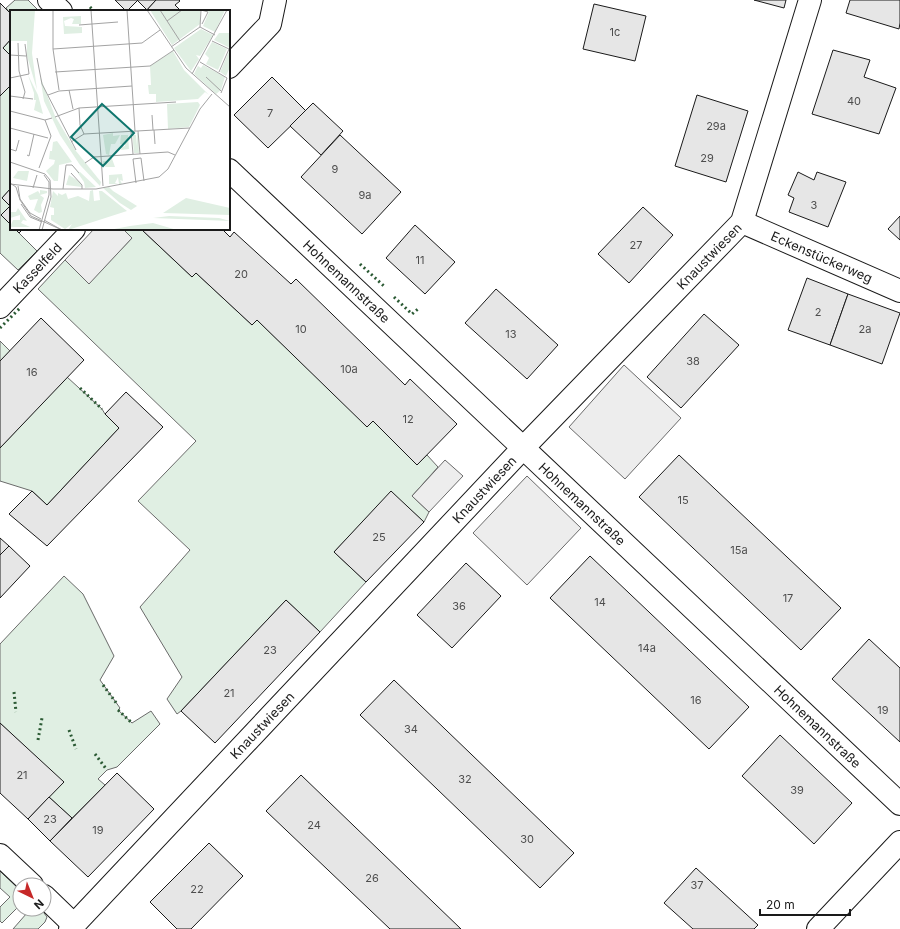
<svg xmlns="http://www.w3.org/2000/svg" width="900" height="929" font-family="Inter,sans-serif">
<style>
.green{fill:#e0efe3;stroke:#6a6a6a}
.parking{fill:#ededed;stroke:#6a6a6a}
.building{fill:#e6e6e6;stroke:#1a1a1a}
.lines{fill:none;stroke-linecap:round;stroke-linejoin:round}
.minor-casing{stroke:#1a1a1a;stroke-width:24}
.minor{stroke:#fff;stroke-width:22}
.hedge{stroke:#2b5a34;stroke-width:3;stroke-dasharray:2 3;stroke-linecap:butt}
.labels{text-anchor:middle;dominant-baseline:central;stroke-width:3;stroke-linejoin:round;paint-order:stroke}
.number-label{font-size:11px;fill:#4d4d4d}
.street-label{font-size:13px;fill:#1a1a1a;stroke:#fff}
.inset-road{fill:none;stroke:#a3a3a3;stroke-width:1}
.view{fill:#0f766e;fill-opacity:0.15;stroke:#0f766e;stroke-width:2}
.inset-edge{fill:none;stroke:#1a1a1a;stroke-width:2}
</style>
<rect width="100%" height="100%" fill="#fff"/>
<g class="green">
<path d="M15,0H28L39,11H11V14L6,8Z"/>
<path d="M11,39V56L3,48Z"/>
<path d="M11,85V153L9,155L11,157V188L2,198L10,206L1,215L11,225V229H15L37,251L18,270L0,253V96Z"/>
<path d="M126,229H141L192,277L196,273L252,325L257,320L367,426L373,421L417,465L427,455L438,467L412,496L429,512L424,522L391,492L334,552L366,582L320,632L286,600L181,711L177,714L167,699L182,677L140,607L190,550L138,501L196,441L38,289L65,260L89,283L132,238L124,230Z"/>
<path d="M0,341L10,351L0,361Z"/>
<path d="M67,377L102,409L105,414L119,428L47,505L32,491L0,481V448Z"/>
<path d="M64,576L83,594L114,656L100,680L120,708L118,710L132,723L151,711L160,724L117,767L107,770L98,779L105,785L72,818L49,797L63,782L0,723V644Z"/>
<path d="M0,871L20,890V906H19L2,923L0,921V907L10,897L0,888Z"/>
<path d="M23,909H41L47,917L45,922L38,929H13L27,913Z"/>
</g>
<g class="parking">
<path d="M94,229H123L132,238L89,284L65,260Z"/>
<path d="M624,365L681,418L625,479L569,427Z"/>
<path d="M445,460L463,476L429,512L412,496Z"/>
<path d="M527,476L581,528L527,585L473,533Z"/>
</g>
<g class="building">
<path d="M115,0H138L127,11H126Z"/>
<path d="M137,0H156L147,10Z"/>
<path d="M156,0H179L180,1L175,5L181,11H146Z"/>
<path d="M754,0H786L784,8Z"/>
<path d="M850,0H900V23L899,29L846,13Z"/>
<path d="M0,3L11,14V39L3,48L11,56V85L0,96Z"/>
<path d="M594,4L646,16L635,61L583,49Z"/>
<path d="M833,50L870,60L864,77L896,88L879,134L812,114Z"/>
<path d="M272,77L306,111L268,148L234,115Z"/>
<path d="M697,95L748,111L726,182L675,166Z"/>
<path d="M313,103L343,131L321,155L290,126Z"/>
<path d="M340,135L401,192L362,234L301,177Z"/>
<path d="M798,172L814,180L817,172L846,182L828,227L789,212L794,198L788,195Z"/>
<path d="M11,188V225L1,215L10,206L2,198Z"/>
<path d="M643,207L673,235L629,283L598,254Z"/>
<path d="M900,216V240L888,229Z"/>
<path d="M415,225L455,262L425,294L386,258Z"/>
<path d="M15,229H23L19,233Z"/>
<path d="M141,229H222L230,237L234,232L291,284L296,279L405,385L410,379L457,424L417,465L373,421L367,427L257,320L252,325L196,273L192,277Z"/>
<path d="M807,278L848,294L830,345L788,330Z"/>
<path d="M496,289L558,345L527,379L465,323Z"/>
<path d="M848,294L900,313L882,364L830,345Z"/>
<path d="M704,314L739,345L681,408L647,377Z"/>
<path d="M41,318L84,360L0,448V361Z"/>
<path d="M126,392L163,427L47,546L9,514L32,491L47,505L119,428L105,414Z"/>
<path d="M679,455L841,608L801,650L639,497Z"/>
<path d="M391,491L424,522L366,582L334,552Z"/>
<path d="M0,538L9,546L0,555Z"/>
<path d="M9,546L30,566L0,598V555Z"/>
<path d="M590,556L749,707L709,749L550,598Z"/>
<path d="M466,563L501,596L452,648L417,615Z"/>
<path d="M286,600L320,632L215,743L181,711Z"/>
<path d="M869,639L900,668V742L832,679Z"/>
<path d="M394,680L574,853L540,888L360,715Z"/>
<path d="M0,723L64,782L28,819L0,793Z"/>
<path d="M780,735L852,803L814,844L742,776Z"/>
<path d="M117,773L154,809L88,877L50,841Z"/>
<path d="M301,775L461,929H390L266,811Z"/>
<path d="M49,797L72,818L50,841L28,819Z"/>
<path d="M209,843L243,876L191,929H177L150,902Z"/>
<path d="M696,868L758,925L754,929H693L664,903Z"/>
</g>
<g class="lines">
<defs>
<g id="minor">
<path d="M49,0L61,11"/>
<path d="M229,67L270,24L275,0"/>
<path id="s1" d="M229,170L900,804"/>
<path id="s2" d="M742,222L900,291"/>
<path id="s3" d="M0,307L74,229"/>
<path d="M0,855L32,885"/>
<path d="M44,896L74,925"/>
<path id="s4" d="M70,929L523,448L742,222L810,0"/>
<path d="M818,929L900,842"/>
</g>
</defs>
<use href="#minor" class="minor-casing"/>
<use href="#minor" class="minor"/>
<g class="hedge">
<path d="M90,7L94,11"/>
<path d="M360,264L385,287"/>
<path d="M394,297L412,314L418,309"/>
<path d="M0,328L21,307"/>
<path d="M80,388L102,409"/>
<path d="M103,685L117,704"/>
<path d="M14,692L16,712"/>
<path d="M118,710L132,723"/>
<path d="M69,730L76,749"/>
<path d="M38,740L42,718"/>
<path d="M95,754L107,770"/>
</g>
</g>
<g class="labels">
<g class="number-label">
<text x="615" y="32">1c</text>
<text x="854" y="101">40</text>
<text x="270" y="113">7</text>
<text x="716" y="126">29a</text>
<text x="707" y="158">29</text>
<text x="335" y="169">9</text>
<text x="365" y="195">9a</text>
<text x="814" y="205">3</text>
<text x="636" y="245">27</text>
<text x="420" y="260">11</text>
<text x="241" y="274">20</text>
<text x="818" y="312">2</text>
<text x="301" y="329">10</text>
<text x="865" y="329">2a</text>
<text x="511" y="334">13</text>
<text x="693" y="361">38</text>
<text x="349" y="369">10a</text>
<text x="32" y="372">16</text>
<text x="408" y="419">12</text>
<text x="683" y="500">15</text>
<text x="379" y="537">25</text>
<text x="739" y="550">15a</text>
<text x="788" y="598">17</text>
<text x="600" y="602">14</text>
<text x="459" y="606">36</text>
<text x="647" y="648">14a</text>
<text x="270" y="650">23</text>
<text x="229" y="693">21</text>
<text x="696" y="700">16</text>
<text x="883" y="710">19</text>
<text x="411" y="729">34</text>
<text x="22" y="775">21</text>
<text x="465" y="779">32</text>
<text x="797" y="790">39</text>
<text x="50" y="819">23</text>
<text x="314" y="825">24</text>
<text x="98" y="830">19</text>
<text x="527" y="839">30</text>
<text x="372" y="878">26</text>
<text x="697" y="885">37</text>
<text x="197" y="889">22</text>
</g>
<g class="street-label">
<text stroke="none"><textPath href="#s4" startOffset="928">Knaustwiesen</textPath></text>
<text stroke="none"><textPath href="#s2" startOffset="87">Eckenstückerweg</textPath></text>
<text stroke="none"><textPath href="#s3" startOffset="54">Kasselfeld</textPath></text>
<text stroke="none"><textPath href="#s1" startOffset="162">Hohnemannstraße</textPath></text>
<text stroke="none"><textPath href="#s4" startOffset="604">Knaustwiesen</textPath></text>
<text stroke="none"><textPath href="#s1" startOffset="486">Hohnemannstraße</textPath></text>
<text stroke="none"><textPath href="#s4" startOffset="280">Knaustwiesen</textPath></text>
<text stroke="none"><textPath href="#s1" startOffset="810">Hohnemannstraße</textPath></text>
</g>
</g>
<g transform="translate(10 10)">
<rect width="220" height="220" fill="#fff"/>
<path d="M0,0H25L22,43L27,80L17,46V31H0ZM140,0H190V14L162,35ZM193,0H215L205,22L193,16L199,2ZM71,6V14H62L64,9L61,8L54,11L55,16L72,17V23L54,24L53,7ZM191,19L203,25L190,46L186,45L189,49L181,61L164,38ZM209,23H220V38L204,30ZM202,32L217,39L208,60L196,54L199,48L195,44ZM220,39V57L216,66L210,62ZM163,41L174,60L199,85L195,82L188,89L146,92V84H139L138,75H141L140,56ZM193,55L215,67L211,80L206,84L184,64L188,56L191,58ZM18,65L28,85L33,104L24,100L26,90H24V83ZM30,66L45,106L66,141L91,172L90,176L70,155L50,125L34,91ZM188,92L190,95L179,117L158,119L157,94ZM122,122H124L123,125H126L127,136V123L125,122L128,123L129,143H124ZM103,123V126L110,125L105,134H101L99,145L96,144L93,125ZM111,125H118L119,139L111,140L112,137L115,136V134H110ZM47,131L62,152L49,155L48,171H44L36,161L44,154L45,150L39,149L40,141H42L43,132ZM101,146L105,157H95L96,153L92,156L93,151H98ZM63,156L69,163L70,162L86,177L75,178L74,172ZM8,161H19L17,171L3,168ZM112,164L113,171L110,170L112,174H109L108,167L105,173L108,174H99V165ZM59,165L70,172L72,177L56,175ZM99,177L103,181L127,196L121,200L110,193L93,178ZM30,180L37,181V183L30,185L34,188L31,195L32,202L29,203L24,200L28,189L20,190L18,186L28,181L30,184ZM83,180L84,191L90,190L89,181H92L117,201L58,220L62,214L55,219L41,210V205H44V198L40,197L43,181L48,186V183L52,185L56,183L58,189L68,186L79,191L80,181ZM176,188L220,198V205L153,203ZM8,198L17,211L13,210L11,213L20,217H0L3,210H10V205L0,208L1,202H6ZM159,206L209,208L220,211L143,208ZM143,213L167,220H99L120,216Z" fill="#e0efe3"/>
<path class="inset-road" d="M43,0V39L49,80M81,0L93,176M117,0L125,121M137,0L176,58L220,97M150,0L170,31M191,0L198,2L192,14M157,11L172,0M69,15L108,12M190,17L205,25M202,31L219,39L209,62M8,33L9,61L15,82L13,89M161,37L190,17L191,0M43,39L132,33L150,20M0,45L16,46M27,48L32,74L66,140M190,52L217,68L211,83M45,62L140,56L164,40M182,64L217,0M196,67L211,81M0,68L19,64L15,34M59,80L63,99M38,85L49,81L122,76M0,86L23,89M69,98L70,115L74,124M0,101L35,110L42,108M142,105L143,120M45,107L69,98L166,92M0,118L38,128M144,120L145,134M121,121L123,144M128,121L130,144M61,132L74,124L180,118M0,139L6,141L9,130M17,145L19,146L24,124M0,152L35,164L40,170L41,187L32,220M75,153L84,147L158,142L165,145M29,158L41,126L35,110M61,163L72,175V179M0,173L6,177L10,190L21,206L52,220M126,173L123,149L131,148L134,171M0,174L43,179H86L149,167L158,159L190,99L202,84M8,176L10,189L20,203L31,209M23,178L27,165M53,179L56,155H62L69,163M11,194L20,207L32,212M34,210L52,220M29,220L39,185V172L34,165"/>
<path class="view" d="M92,94L124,123L93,156L61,127Z"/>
<rect width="220" height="220" class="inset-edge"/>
</g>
<g transform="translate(32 897) rotate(137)"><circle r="19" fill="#ffffff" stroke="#a3a3a3"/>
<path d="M0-3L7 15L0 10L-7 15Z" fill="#c62828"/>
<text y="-6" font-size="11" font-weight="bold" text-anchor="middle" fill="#1a1a1a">N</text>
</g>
<path d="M760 909v6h90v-6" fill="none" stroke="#1a1a1a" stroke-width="2"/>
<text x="766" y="909" font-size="12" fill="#1a1a1a" stroke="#ffffff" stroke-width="3" paint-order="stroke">20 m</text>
</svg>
